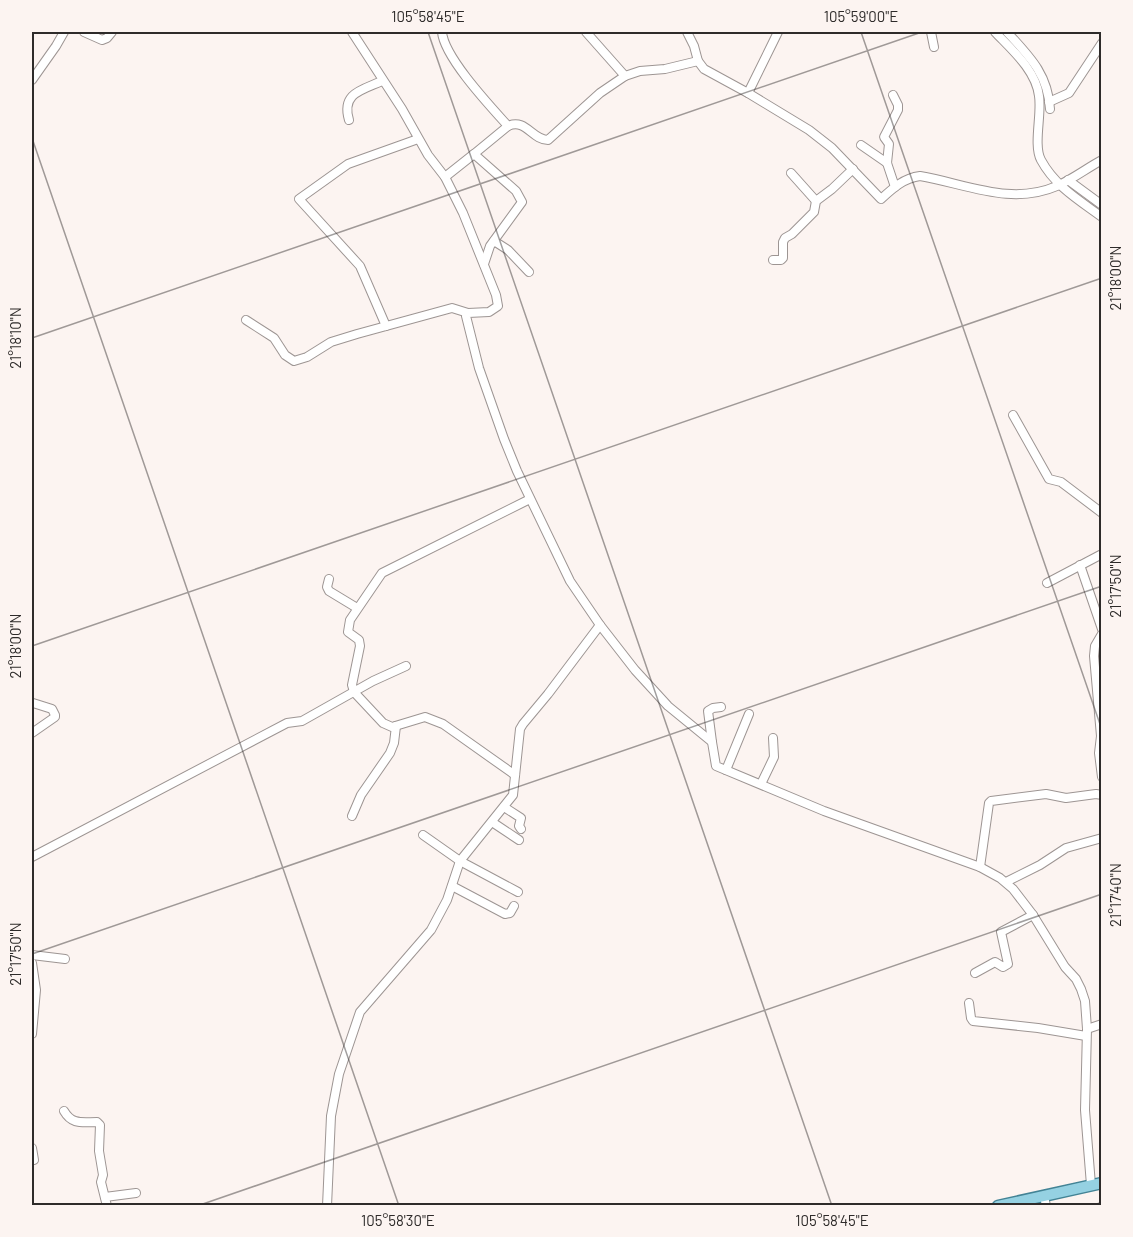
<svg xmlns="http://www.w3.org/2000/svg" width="1133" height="1237" font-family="Barlow,sans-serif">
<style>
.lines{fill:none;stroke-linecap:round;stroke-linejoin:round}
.minor-casing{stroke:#9d9593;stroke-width:10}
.major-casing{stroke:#438395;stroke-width:13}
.minor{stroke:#fff;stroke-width:8}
.major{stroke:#95d1e2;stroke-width:10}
.ticks{fill:none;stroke:#2e2b2a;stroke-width:1.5;stroke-opacity:0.45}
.neatline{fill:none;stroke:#2e2b2a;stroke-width:2}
.ticks-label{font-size:15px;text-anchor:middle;fill:#2e2b2a}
</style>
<rect width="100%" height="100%" fill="#fcf4f1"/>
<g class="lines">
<defs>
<g id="minor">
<path d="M84,32L102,40L107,38L112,32"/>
<path d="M352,32L402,109L428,155L445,177L463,213L496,295L498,306L489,312L468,313L466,316L479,368L504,439L517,471L570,581L600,625L635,670L668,706L712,742L716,766L824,811L980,867L1000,878L1013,889L1033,915L1065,967L1076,979L1081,989L1085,1001L1087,1029L1085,1110L1091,1185"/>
<path d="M442,32C444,57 490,106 508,126"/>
<path d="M586,32L625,76"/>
<path d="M687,32L694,46L698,61L704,69L748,93L809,130L832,148L881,199C893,188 904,178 920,176C967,184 1011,206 1057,186C1073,179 1087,168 1102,160"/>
<path d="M931,32L934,47"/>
<path d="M995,32C1011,49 1036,70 1039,96C1042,114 1033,145 1041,160C1055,186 1079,200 1102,217"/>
<path d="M1007,32C1029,56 1048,74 1050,109"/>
<path d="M32,80L56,46L64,32"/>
<path d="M748,93L778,32"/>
<path d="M893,95L898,105V110L884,137L889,144L887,163L895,187"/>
<path d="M1049,102L1069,93L1102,43"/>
<path d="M349,120C341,93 362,90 382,81"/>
<path d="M861,145L887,163"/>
<path d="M791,173L816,201"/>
<path d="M445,177L474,154"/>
<path d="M1068,180L1102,205"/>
<path d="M494,241L508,250L529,272"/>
<path d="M773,260H781L783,258V242L785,238L792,234L814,212L816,201L832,189L853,169"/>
<path d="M484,264L490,246L522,202L516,191L474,154L508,126C526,118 532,140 548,140L600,93L625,76L640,71L665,69L698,61"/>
<path d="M246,320L274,338L285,355L294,361L307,357L331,342L357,334L452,308L468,313"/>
<path d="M386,326L360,266L299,199L348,164L418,139"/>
<path d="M1013,415L1049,479L1061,482L1102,513"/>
<path d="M1080,565L1102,629"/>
<path d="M329,579L327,587L329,591L357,608"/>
<path d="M1047,583L1102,554"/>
<path d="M1102,634L1095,646L1094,656L1101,736L1099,753L1102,777"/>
<path d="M32,733L55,717V715L52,709L33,703"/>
<path d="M712,742L708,711L713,708L721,707"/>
<path d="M726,770L749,714"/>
<path d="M515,775L443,724L425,717L392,727L383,723L354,692L352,685L360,646L359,640L348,632L350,620L382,573L530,499"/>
<path d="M761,784L774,757L773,738"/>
<path d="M504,807L521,818L519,826L521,829"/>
<path d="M352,816L361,795L390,753L394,743L396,726"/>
<path d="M492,822L519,840"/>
<path d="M423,835L460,861L518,892"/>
<path d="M32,857L287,723L302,721L373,681L406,666"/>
<path d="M980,867L989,803L991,801L1046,794L1066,798L1096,794L1102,795"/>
<path d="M1006,882L1040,865L1066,848L1102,838"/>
<path d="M452,886L505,914L510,913L514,906"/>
<path d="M32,955L65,959"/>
<path d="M32,963L36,990L32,1034"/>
<path d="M975,973L995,962L1003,967L1008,964L1001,932L1033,915"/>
<path d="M969,1003L971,1018L973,1021L1038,1028L1086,1036"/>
<path d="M1087,1029L1102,1024"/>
<path d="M64,1111C72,1125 82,1122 97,1122L100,1125L99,1151L103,1175L101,1182L107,1206"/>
<path d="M32,1148L34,1160"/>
<path d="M1044,1196L1046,1206"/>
<path d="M105,1197L136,1193"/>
<path d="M327,1206L331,1116L339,1074L360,1012L431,930L447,900L460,861L513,795L520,729L523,724L548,694L600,625"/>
</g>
<path id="major" d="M998,1206L1102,1183"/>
</defs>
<use href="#minor" class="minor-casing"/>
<use href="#major" class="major-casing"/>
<use href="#minor" class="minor"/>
<use href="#major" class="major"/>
</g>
<path class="ticks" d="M428,32L832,1206M861,32L1102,730M32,138L399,1206M32,338L922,32M32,646L1102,278M32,954L1102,586M197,1206L1102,894M1092,1206L1102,1202"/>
<rect width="1133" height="1237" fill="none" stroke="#fcf4f1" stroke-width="66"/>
<rect x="33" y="33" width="1067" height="1171" class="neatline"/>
<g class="ticks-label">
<text x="428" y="22">105°58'45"E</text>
<text x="861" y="22">105°59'00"E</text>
<text transform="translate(1116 278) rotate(-90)" y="5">21°18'00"N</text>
<text transform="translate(16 338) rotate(-90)" y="5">21°18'10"N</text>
<text transform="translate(1116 586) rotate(-90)" y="5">21°17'50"N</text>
<text transform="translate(16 646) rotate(-90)" y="5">21°18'00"N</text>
<text transform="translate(1116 895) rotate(-90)" y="5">21°17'40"N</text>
<text transform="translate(16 954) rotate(-90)" y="5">21°17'50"N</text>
<text x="398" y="1226">105°58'30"E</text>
<text x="832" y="1226">105°58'45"E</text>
</g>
</svg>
